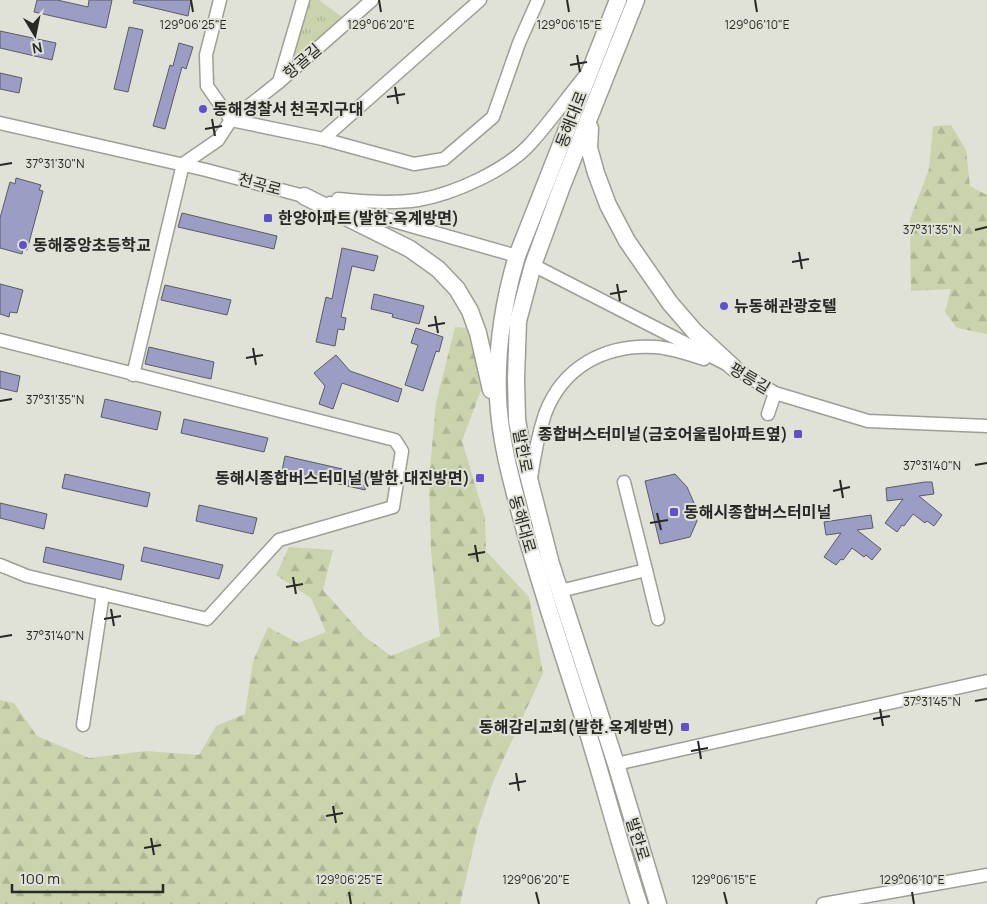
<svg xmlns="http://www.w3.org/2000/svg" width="987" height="904" font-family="Manrope,'Noto Sans KR',sans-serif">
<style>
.forest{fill:url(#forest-firs)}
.park{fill:url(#park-tufts)}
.building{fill:#9c9dc5;stroke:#5b5b64}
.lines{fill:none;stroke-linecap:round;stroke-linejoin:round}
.minor-casing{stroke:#9d9f96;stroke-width:15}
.major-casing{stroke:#9d9f96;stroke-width:19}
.minor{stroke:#fff;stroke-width:12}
.major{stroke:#fff;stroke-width:16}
.ticks{fill:none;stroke:#282926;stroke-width:2}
.poi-dot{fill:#6051ca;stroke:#e0e2d8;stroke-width:2}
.labels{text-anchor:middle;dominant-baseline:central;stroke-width:4;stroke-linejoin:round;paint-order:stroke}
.street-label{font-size:16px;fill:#282926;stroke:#e0e2d8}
.poi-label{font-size:16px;font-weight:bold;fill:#282926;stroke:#e0e2d8;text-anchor:start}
.ticks-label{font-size:12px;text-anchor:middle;fill:#282926;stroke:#e0e2d8;stroke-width:4;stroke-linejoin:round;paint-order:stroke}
</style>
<defs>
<pattern id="forest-firs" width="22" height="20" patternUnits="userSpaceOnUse" patternTransform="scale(1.25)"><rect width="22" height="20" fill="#cad3ac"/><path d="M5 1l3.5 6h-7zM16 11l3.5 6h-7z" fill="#aeb594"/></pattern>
<pattern id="park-tufts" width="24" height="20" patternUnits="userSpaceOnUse" patternTransform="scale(1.25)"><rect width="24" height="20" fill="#cad3ac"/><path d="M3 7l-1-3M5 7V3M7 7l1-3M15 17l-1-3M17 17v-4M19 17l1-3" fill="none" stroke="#aeb594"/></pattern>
</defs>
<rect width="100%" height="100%" fill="#e0e2d8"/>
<g class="forest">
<path d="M951,125L966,150L970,186L987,195V334L957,328L945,312L951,289L911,291L910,219L929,169L933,126Z"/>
<path d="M455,327L483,329V385L462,441L485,518L486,551L529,597L543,673L493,782L478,827L460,904H0V700L14,703L37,736L89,758L146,751L199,755L216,726L245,714L253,661L268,627L298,643L326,632L311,598L276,575L289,547L333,550L323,590L364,636L391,656L440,636L431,551L429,479L436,403Z"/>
</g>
<path class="park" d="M309,0H319L342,17L290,65Z"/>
<g class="building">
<path d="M37,0H57L88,7L89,0H112L106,28L34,12Z"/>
<path d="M134,0H191L188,16L133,3Z"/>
<path d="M129,27L143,30L128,92L114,89Z"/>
<path d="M0,31L56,43L52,60L0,48Z"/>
<path d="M179,43L193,47L186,69L182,67L165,129L153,126L170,65L173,66Z"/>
<path d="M0,73L22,78L19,93L0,89Z"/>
<path d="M16,178L41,185L39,190L43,191L27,250L23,249L22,254L0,248V218L10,182L15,184Z"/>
<path d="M182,213L277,236L274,249L178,227Z"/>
<path d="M342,248L378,256L374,271L352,266L341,317L346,318L344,330L338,329L335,346L316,342L326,297L332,299Z"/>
<path d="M0,284L23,290L17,313L10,312L9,317L0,314Z"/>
<path d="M165,285L231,300L227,315L161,300Z"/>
<path d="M374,294L424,306L419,324L392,317L393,314L371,309Z"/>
<path d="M416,328L443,337L439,352L436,351L423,391L405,385L418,345L411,343Z"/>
<path d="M149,347L214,362L211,379L145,364Z"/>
<path d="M336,355L350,371L402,389L398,402L342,383L333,409L319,404L325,386L314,373Z"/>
<path d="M0,371L20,376L17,392L0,388Z"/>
<path d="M105,399L161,412L157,430L101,417Z"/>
<path d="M184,419L268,438L264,452L181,433Z"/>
<path d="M285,456L369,475L365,490L282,471Z"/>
<path d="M65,474L150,493L147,507L62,488Z"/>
<path d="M675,474L687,487L694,503L697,521L690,537L660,544L645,481Z"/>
<path d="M925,482H932L934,494L919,496L942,515L934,526L927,521L925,523L913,514L904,526L902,525L897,532L885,523L903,499L887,501L886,488Z"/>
<path d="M0,503L47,514L44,529L0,518Z"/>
<path d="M199,505L257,518L253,534L196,521Z"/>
<path d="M871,515L873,528L857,530L881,549L872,560L866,555L864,557L852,548L843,560L841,559L836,565L824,557L841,533L826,535L824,522Z"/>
<path d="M46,547L124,565L121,580L43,562Z"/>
<path d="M144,547L223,565L219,579L141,561Z"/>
</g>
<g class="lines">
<defs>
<g id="minor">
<path d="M279,82L303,0"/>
<path d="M231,120L323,139L414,164L444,159L493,117L519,43L538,0"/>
<path d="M231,120L279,82L372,0"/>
<path d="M0,123L206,170L311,198"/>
<path d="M323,139L480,0"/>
<path d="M338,199C365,202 391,204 418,200C454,194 507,170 531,143C550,122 566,99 584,77"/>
<path d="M330,203L517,256"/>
<path d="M533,265L734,368L775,393L868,421L987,426"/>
<path d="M0,340L395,440L402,451L393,507L279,540L207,619L27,576L0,565"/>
<path d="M133,375L183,164L218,140L231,120L207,86L206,55L220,0"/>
<path d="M768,414L775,393"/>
<path d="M531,478C534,457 538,435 545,414C563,366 606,344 655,347C672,348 688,354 704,359"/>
<path d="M646,570L658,619"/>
<path d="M560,591L646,570L624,482"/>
<path d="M83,725L103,594"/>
<path d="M616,764L987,681"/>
<path d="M823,904L987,875"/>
</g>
<g id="major">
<path d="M618,0L517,256C503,303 496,349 498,398C500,441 512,483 523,524C540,584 559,642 578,701C600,768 617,837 639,904"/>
<path d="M636,0L562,186L533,265L518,321L516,378L517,420L524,459L551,564L616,764L658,904"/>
<path d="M590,128L589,148L596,173L608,205L627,241L670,303L695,332L734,368"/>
<path d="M304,196L410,249L438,269L457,289L470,311L478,333L491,390"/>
</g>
</defs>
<use href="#minor" class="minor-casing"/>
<use href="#major" class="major-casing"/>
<use href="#minor" class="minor"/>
<use href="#major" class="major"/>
</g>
<path class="ticks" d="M191,0L193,12M379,0L381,12M567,0L569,12M755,0L757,12M577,55L580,72M570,65L587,62M395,87L398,104M387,97L405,94M212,119L215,136M205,129L222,126M0,165L12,163M975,230L987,227M799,252L802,269M792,262L809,259M617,284L620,301M610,294L627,291M435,316L438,333M428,326L445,323M253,348L256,365M246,358L263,355M0,401L12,399M975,465L987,463M840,480L843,498M833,491L850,487M657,513L661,530M650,523L668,520M475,545L478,562M468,555L485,552M293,577L296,594M286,587L303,584M111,609L114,626M104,619L121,616M0,637L12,635M975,701L987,699M880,709L883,726M873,719L890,716M698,741L701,759M691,751L708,748M516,773L519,791M509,784L526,781M333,806L336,823M326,816L343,813M151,838L154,855M144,848L161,845M349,892L351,904M536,892L539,904M724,892L727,904M912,892L914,904"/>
<g class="poi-dot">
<circle cx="203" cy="109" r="5"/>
<rect x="263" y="213" width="10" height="10" rx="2.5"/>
<circle cx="23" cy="245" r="5"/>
<circle cx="724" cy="306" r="5"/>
<rect x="793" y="429" width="10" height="10" rx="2.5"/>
<rect x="475" y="473" width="10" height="10" rx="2.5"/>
<rect x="669" y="507" width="10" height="10" rx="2.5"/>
<rect x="680" y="722" width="10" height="10" rx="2.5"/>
</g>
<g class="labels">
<g class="street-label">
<text transform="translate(302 61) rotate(-41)">항골길</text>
<text transform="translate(571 119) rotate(-69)">동해대로</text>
<text transform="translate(260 184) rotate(15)">천곡로</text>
<text transform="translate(750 378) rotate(31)">평릉길</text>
<text transform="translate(523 451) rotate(79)">발한로</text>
<text transform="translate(523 524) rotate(74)">동해대로</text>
<text transform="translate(638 839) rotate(73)">발한로</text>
</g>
<g class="poi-label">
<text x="213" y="109">동해경찰서 천곡지구대</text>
<text x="278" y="218">한양아파트(발한.옥계방면)</text>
<text x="33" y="245">동해중앙초등학교</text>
<text x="734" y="306">뉴동해관광호텔</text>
<text x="788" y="434" text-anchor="end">종합버스터미널(금호어울림아파트옆)</text>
<text x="470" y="478" text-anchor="end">동해시종합버스터미널(발한.대진방면)</text>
<text x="684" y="512">동해시종합버스터미널</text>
<text x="675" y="727" text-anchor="end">동해감리교회(발한.옥계방면)</text>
</g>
</g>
<g class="ticks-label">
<text x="193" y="29">129°06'25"E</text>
<text x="381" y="29">129°06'20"E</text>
<text x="569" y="29">129°06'15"E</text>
<text x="757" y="29">129°06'10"E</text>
<text x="55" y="168">37°31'30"N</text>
<text x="932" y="234">37°31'35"N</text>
<text x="55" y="404">37°31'35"N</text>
<text x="932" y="470">37°31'40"N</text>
<text x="55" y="640">37°31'40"N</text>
<text x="932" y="706">37°31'45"N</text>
<text x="349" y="884">129°06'25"E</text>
<text x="536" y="884">129°06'20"E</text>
<text x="724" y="884">129°06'15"E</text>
<text x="912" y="884">129°06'10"E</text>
</g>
<g transform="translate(35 35) rotate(170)" stroke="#e0e2d8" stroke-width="4" paint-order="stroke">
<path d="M0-4L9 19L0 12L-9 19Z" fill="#282926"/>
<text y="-8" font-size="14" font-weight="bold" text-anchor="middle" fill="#282926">N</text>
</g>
<path d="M12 884v8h151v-8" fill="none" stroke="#282926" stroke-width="2.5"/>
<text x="20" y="884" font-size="15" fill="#282926" stroke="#e0e2d8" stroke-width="4" paint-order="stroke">100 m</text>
</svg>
